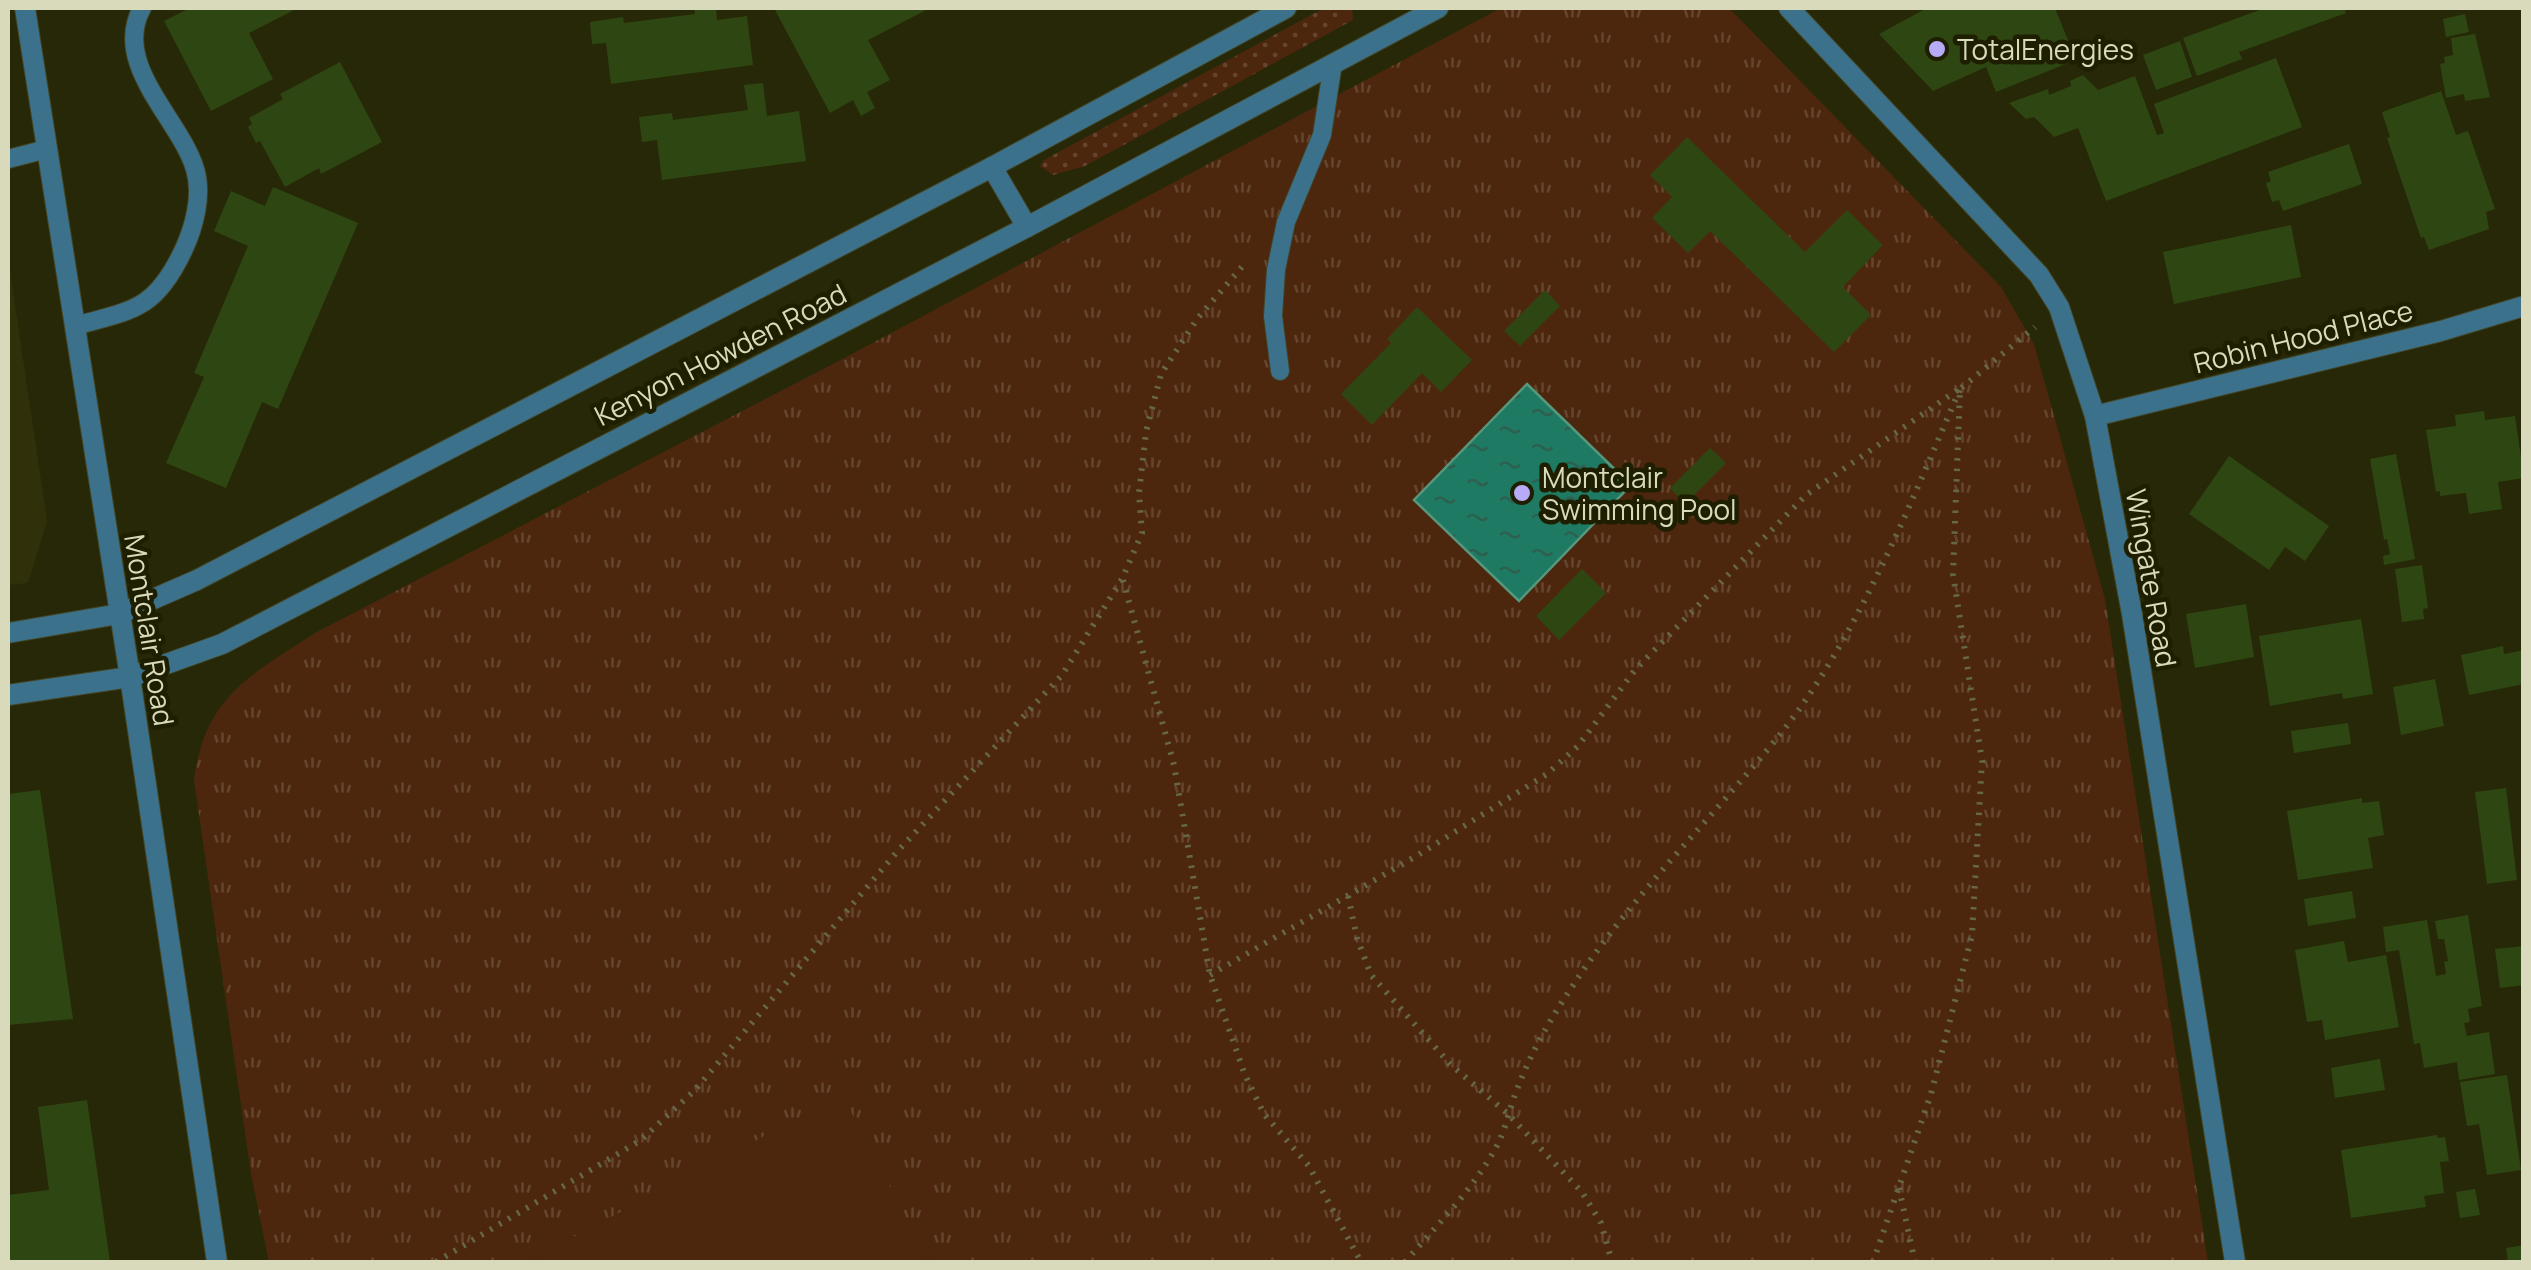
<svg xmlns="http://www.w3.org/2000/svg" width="2531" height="1270" font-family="Manrope,sans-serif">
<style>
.built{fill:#30310b}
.grass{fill:url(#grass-dots)}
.park{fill:url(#park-tufts)}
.pitch{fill:#4c260d}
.water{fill:url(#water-ripples);stroke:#56977d;stroke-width:2.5}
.building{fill:#2e4712}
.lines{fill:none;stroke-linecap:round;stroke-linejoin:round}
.service-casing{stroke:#434424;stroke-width:20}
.minor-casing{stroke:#434424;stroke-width:22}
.tertiary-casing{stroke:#434424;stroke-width:22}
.path{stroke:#666747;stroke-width:6;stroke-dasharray:2.5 8;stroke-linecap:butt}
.service{stroke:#3c718b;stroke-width:18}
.minor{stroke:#3c718b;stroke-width:20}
.tertiary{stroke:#3c718b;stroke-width:20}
.poi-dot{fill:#b7abf8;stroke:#1e1e00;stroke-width:4}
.labels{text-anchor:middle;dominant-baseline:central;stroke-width:9;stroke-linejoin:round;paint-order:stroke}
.poi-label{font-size:28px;fill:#d8dabb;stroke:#1e1e00;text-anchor:start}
.street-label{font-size:28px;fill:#d8dabb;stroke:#1e1e00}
</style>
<defs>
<pattern id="grass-dots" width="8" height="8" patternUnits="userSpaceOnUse" patternTransform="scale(2.5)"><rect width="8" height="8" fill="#4c260d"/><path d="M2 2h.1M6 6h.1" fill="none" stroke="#65452e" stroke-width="1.8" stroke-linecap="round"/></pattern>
<pattern id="park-tufts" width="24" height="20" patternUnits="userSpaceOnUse" patternTransform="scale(2.5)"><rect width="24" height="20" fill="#4c260d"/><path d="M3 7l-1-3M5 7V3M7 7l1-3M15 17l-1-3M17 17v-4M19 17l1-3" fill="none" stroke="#65452e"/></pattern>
<pattern id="water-ripples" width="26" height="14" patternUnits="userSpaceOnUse" patternTransform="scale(2.5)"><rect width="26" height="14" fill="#1e7a62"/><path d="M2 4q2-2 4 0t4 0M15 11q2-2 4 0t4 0" fill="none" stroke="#2e604f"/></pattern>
</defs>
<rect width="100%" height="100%" fill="#272807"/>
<path class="built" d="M8,258L47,521L28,583L8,585Z"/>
<path class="grass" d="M1324,8H1352L1353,20L1085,166L1053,175L1040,166L1044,160Z"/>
<path class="park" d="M1501,8H1729L2001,287L2034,344L2105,599L2208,1262H269L251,1174L194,780C205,696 251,675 315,633L833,364Z"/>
<path class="pitch" d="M842,1095L930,1262H526Z"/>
<path class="water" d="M1527,384L1631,485L1519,601L1414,500Z"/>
<g class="building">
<path d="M190,8H298L249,33L273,79L211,111L164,21Z"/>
<path d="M694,8H716L717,20L747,16L753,65L611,84L606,43L592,44L590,22L623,17L624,23L695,14Z"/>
<path d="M774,8H930L868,40L890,80L867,92L875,108L861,116L853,100L830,113Z"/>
<path d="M1927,8H2055L2076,60L1996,92L1986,67L1933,91L1879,34Z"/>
<path d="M2265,8H2344L2346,13L2239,52L2242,59L2197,76L2183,38Z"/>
<path d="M2465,14L2469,32L2446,37L2443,19Z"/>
<path d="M2475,34L2490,97L2465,101L2464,94L2446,98L2440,64L2445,63L2444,57L2453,55L2451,38Z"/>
<path d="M2180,41L2192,77L2156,90L2143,55Z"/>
<path d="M2276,58L2302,127L2106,201L2078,128L2054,137L2034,117L2026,119L2009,103L2048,89L2049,95L2071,86L2070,81L2083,75L2098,90L2135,76L2157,135L2164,133L2154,104Z"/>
<path d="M340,62L382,142L321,174L319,168L285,187L260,141L256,143L248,127L252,124L249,118L283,99L280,94Z"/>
<path d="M763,83L767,116L799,111L806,161L662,180L657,140L642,142L639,117L672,113L673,120L748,110L744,85Z"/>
<path d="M2441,91L2456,135L2468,131L2495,209L2486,212L2489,229L2429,250L2424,237L2421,238L2387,138L2390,137L2382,112Z"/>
<path d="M1687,137L1805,252L1847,210L1883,245L1843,287L1871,315L1834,352L1710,231L1688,253L1652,218L1672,197L1650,175Z"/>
<path d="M2349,144L2362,184L2283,211L2279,200L2272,202L2266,183L2271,181L2268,172Z"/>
<path d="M273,187L358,223L278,409L262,402L226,488L166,463L204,377L194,373L248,246L214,231L231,191L265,206Z"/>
<path d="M2291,225L2301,277L2174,304L2163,252Z"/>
<path d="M1545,290L1560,306L1520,346L1504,331Z"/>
<path d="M1417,307L1472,360L1441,392L1422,373L1372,425L1341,394L1391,343L1387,339Z"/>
<path d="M2484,411L2485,420L2515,416L2524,478L2498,482L2502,509L2469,514L2466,493L2440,496V491L2436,492L2426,430L2456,426L2455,415Z"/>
<path d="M1710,448L1726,463L1685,504L1670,488Z"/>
<path d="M2396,454L2415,559L2384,565L2383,556L2390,554L2387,539L2384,540L2370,459Z"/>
<path d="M2229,456L2329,526L2305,561L2285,547L2269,570L2189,514Z"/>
<path d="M2422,565L2428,608L2423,609L2424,619L2402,622L2395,569Z"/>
<path d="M1582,569L1606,593L1559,640L1536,616Z"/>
<path d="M2246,604L2254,657L2195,668L2186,614Z"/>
<path d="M2361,619L2373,694L2343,699L2342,693L2270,706L2259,636Z"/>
<path d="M2503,646L2504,654L2524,650V684L2469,695L2461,655Z"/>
<path d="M2435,679L2444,726L2401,735L2393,687Z"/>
<path d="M2348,723L2351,744L2294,753L2291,731Z"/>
<path d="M2506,788L2517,880L2487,884L2475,792Z"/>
<path d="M40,790L73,1019L8,1025V794Z"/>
<path d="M2362,798V803L2379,801L2384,835L2368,838L2373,868L2298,880L2287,811Z"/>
<path d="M2352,891L2356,918L2308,926L2304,899Z"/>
<path d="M2468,915L2482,1006L2468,1009L2470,1022L2464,1023L2467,1036L2489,1032L2495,1074L2459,1080L2457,1062L2424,1068L2420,1043L2414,1044L2399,950L2386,952L2383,927L2427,920L2436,976L2446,974L2444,962L2448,961L2444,939H2438L2435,921Z"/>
<path d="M2344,941L2348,962L2386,955L2399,1027L2325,1040L2322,1020L2307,1022L2295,950Z"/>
<path d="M2524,946V985L2500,988L2495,949Z"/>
<path d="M2380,1059L2385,1090L2335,1098L2331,1068Z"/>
<path d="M2507,1075L2521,1170L2487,1175L2479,1124L2467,1126L2460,1082Z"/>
<path d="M87,1100L110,1262H8V1195L49,1190L38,1107Z"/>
<path d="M2437,1135L2438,1138L2445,1137L2449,1161L2440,1162L2444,1193L2424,1196L2426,1207L2351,1218L2341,1150Z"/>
<path d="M2475,1189L2480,1215L2460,1218L2456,1192Z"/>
<path d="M2524,1245V1262H2508L2506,1248Z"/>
</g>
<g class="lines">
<defs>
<g id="service">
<path d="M8,159L47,149"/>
<path d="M75,326C133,310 155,310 183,251C194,228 203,195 195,169C180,119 111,64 142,8"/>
<path d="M1280,371L1273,316L1276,270L1286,222L1322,135L1333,63"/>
</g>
<g id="minor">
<path d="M25,8L130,677L217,1262"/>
<path d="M1789,8L2039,275L2059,307L2095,416L2132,614L2235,1262"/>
<path d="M2095,416L2441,331L2524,306"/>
</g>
<g id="tertiary">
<path d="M992,167L1027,227"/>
<path d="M8,633L119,614L197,580L992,167L1286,8"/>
<path d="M8,695L130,677L222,644L1027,227L1438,8"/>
</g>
</defs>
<use href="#service" class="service-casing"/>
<use href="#minor" class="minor-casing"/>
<use href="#tertiary" class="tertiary-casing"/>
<g class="path">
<path d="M1123,580L1174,765L1210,975L1245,1075L1264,1114L1309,1166L1361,1262"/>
<path d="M1348,896L1357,938L1371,975L1450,1064L1508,1114L1582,1192L1601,1223L1612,1262"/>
<path d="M1210,975L1418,855L1547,774L1578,746L1635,670L1806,495L1959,389"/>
<path d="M1899,1188L1915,1262"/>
<path d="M436,1262L641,1140L695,1090L896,853L1062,675L1122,579L1142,533L1139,493L1146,432L1161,374L1197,319L1247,261"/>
<path d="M1405,1262C1436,1226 1470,1193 1494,1151C1506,1131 1509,1108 1518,1087C1535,1042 1561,1002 1589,962C1646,882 1716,813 1778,737C1858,638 1910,504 1960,389"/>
<path d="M1873,1262L1931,1094L1972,935L1982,761L1953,574L1960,389L2035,327"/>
</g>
<use href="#service" class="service"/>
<use href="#minor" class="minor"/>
<use href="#tertiary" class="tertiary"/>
</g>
<g class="poi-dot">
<circle cx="1937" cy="49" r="10"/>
<circle cx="1522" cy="493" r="10"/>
</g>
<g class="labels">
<g class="poi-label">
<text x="1957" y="49">TotalEnergies</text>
<text x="1542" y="477">Montclair<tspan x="1542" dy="32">Swimming Pool</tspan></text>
</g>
<g class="street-label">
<text transform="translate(2303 336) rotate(-14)">Robin Hood Place</text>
<text transform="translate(720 354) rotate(-27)">Kenyon Howden Road</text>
<text transform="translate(2152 578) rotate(80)">Wingate Road</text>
<text transform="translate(150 630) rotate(81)">Montclair Road</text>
</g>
</g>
<rect width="2531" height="1270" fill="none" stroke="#d8dabb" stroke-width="20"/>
</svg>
